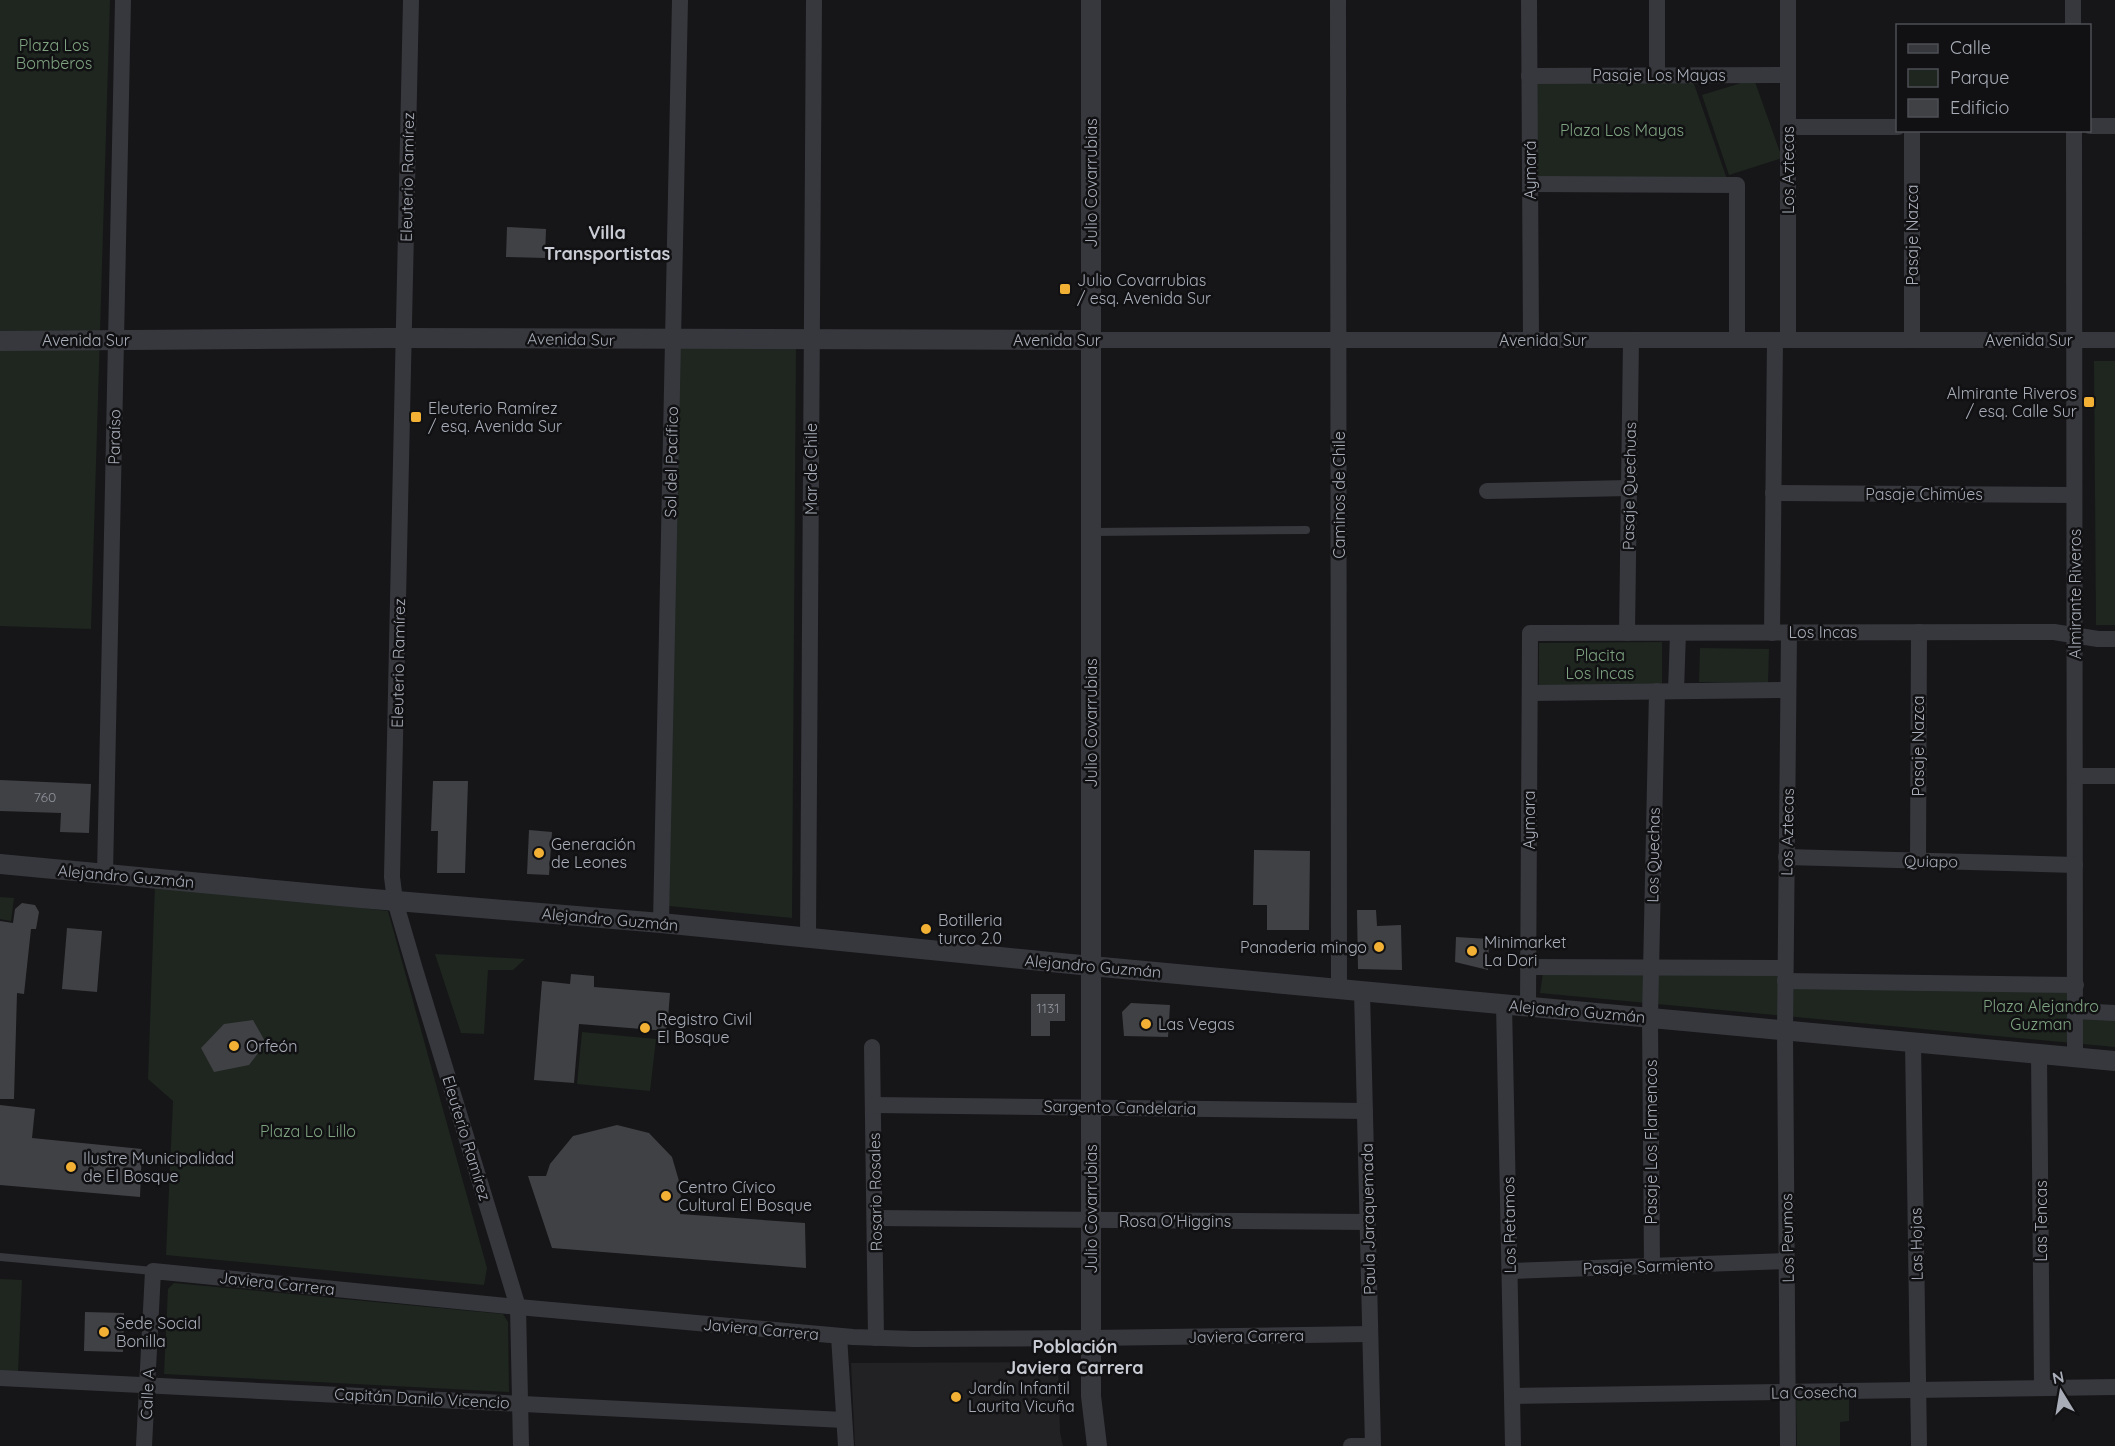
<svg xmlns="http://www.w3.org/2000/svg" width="2115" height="1446" font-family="Quicksand,sans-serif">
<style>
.built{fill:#222225}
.green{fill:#1e261f}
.building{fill:#404145}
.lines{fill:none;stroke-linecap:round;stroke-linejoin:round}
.service{stroke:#37383d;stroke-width:8}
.minor{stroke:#37383d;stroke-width:16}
.tertiary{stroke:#37383d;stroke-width:20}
.poi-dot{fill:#f2b134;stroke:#111113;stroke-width:2}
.labels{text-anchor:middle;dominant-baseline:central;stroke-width:5;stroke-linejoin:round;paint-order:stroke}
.number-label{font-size:14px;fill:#8e929b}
.park-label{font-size:16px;fill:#7fa381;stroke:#111113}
.street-label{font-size:16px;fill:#a8adb8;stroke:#111113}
.poi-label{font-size:16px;fill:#a8adb8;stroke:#111113;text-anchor:start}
.neighbourhood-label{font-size:18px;font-weight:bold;fill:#c9ccd4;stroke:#111113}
</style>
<rect width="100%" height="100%" fill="#161618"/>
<path class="built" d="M1058,1362L1060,1432L1063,1446H855L851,1363Z"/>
<g class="green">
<path d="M0,0H110L91,629L0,626Z"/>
<path d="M1692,78L1728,182L1533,181V79Z"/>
<path d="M1754,79L1782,158L1729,175L1702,95Z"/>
<path d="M680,344H796L792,918L669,906Z"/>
<path d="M2094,361H2115V625H2096Z"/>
<path d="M1662,642V685H1539V643Z"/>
<path d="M1700,648L1769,649L1768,683L1699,682Z"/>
<path d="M155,883L388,911L487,1268L484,1285L166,1255L173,1101L148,1079Z"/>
<path d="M0,897L14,898L11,921L0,919Z"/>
<path d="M435,954L525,959L513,970H488L484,1034L461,1033Z"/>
<path d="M1543,973H1778L2068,991L2067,1014L2115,1017V1047L1540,993Z"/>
<path d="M582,1032L656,1039L650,1091L577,1084Z"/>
<path d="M0,1279L22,1280L18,1372H0Z"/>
<path d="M174,1283L503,1314L508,1322L509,1392L164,1374L168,1289Z"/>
<path d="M1796,1398H1849V1421L1840,1422V1446H1797Z"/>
</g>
<g class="building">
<path d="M507,227L546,229L545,258L506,257Z"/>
<path d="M0,780L91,784L89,833L60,832L61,813L0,811Z"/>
<path d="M433,781H468L465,873H437L438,831H431Z"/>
<path d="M529,830L552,832L549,875L527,874Z"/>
<path d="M1254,850L1310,851L1309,930H1267V905H1253Z"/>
<path d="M22,903L35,905L39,912L36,929H31L24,994L17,993L14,1099H0V921L13,923L15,909Z"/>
<path d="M1357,910H1376L1377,926L1401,925L1402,970L1358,969Z"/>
<path d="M67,928L102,931L97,992L62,989Z"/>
<path d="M1456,937L1489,939L1488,970L1455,962Z"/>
<path d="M571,974L594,976V987L670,993L667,1031L579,1024L574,1083L534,1080L542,981L570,984Z"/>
<path d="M1031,994H1065V1021H1050V1036H1031Z"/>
<path d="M1131,1003L1170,1005L1168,1037L1124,1036L1122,1012Z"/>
<path d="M253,1020L266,1043L249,1065L214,1072L201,1048L224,1024Z"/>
<path d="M0,1105L35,1109L32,1138L142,1149L140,1197L0,1185Z"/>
<path d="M617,1125L649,1133L672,1157L681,1188L680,1214L805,1223L806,1268L552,1248L528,1176H546L550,1164L573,1136Z"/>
<path d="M85,1312L124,1313L123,1352L84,1351Z"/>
</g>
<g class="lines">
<g class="service">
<path d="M1092,532L1306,530"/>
<path d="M0,1257L153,1271"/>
</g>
<g class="minor">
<path d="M411,0L392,877L395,901L414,966L518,1307L521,1446"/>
<path d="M1338,0L1339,989"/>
<path d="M1529,0L1531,340"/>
<path d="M1657,0V75"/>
<path d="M2073,0V26"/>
<path d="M1529,76L1788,75"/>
<path d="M2090,126H2115"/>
<path d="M1788,127H1898"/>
<path d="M2074,130L2075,1058"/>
<path d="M1530,184L1737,185V340"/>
<path d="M1091,340H2115"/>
<path d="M1788,340V0"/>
<path d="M1912,340V130"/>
<path d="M1487,491L1629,488"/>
<path d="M1773,493L2074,495"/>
<path d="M1627,633L1631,340"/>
<path d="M1772,633L1775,340"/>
<path d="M1676,691L1678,633"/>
<path d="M1530,693L1788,690"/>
<path d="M2075,776H2115"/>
<path d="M1786,857L2075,865"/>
<path d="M1918,861L1919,632"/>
<path d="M105,874L123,0"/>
<path d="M661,923L680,0"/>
<path d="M808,938L814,0"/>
<path d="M1528,967L1785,968"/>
<path d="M1785,981L2076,985"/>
<path d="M1362,991L1373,1446"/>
<path d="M1504,1004L1513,1446"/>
<path d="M1528,1007L1530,633L2054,632L2098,639H2115"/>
<path d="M2075,1011L2115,1013"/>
<path d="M1913,1042L1919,1446"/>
<path d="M872,1047L876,1338"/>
<path d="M2039,1054L2042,1388"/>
<path d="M874,1105L1365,1111"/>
<path d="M875,1218L1368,1222"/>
<path d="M1652,1266L1650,1018L1657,691"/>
<path d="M1510,1271L1787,1261"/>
<path d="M839,1336L846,1446"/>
<path d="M0,1378L844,1420"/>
<path d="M1512,1396L2115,1387"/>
<path d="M144,1446L153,1271L518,1307L853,1337L913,1339L1091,1338L1370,1334"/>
<path d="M1351,1446H1373"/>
<path d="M1788,1446L1785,1031L1789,633"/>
</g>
<g class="tertiary">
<path d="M1091,0V1396L1097,1446"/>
<path d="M0,341L389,338L1091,340"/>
<path d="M0,864L361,898L661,923L1091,966L2115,1061"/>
</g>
</g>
<g class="poi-dot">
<rect x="1059" y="283" width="12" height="12" rx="3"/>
<rect x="2083" y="396" width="12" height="12" rx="3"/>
<rect x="410" y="411" width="12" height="12" rx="3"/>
<circle cx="539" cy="853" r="6"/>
<circle cx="926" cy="929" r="6"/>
<circle cx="1379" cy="947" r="6"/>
<circle cx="1472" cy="951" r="6"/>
<circle cx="1146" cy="1024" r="6"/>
<circle cx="645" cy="1028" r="6"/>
<circle cx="234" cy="1046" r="6"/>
<circle cx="71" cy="1167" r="6"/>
<circle cx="666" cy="1196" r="6"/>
<circle cx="104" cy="1332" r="6"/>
<circle cx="956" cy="1397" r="6"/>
</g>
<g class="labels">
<g class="number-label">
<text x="45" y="797">760</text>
<text x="1048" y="1008">1131</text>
</g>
<g class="park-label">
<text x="54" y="45">Plaza Los<tspan x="54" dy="18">Bomberos</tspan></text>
<text x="1622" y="130">Plaza Los Mayas</text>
<text x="1600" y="655">Placita<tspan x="1600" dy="18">Los Incas</tspan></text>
<text x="2041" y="1006">Plaza Alejandro<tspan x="2041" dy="18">Guzman</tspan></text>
<text x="308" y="1131">Plaza Lo Lillo</text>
</g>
<g class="street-label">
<text x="1659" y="75">Pasaje Los Mayas</text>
<text transform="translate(1530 170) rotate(-90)">Aymará</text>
<text transform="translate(1788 170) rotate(-90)">Los Aztecas</text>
<text transform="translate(407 177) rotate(-89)">Eleuterio Ramírez</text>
<text transform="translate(1091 183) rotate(-90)">Julio Covarrubias</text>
<text transform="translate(1912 235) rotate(-90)">Pasaje Nazca</text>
<text transform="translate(571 339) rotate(1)">Avenida Sur</text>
<text x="86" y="340">Avenida Sur</text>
<text x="1057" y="340">Avenida Sur</text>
<text x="1543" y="340">Avenida Sur</text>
<text x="2029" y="340">Avenida Sur</text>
<text transform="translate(114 437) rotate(-89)">Paraíso</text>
<text transform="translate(671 462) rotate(-89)">Sol del Pacífico</text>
<text transform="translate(811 469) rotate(-90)">Mar de Chile</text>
<text transform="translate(1629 486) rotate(-89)">Pasaje Quechuas</text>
<text x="1924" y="494">Pasaje Chimúes</text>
<text transform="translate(1339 495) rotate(-90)">Caminos de Chile</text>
<text transform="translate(2075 594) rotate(-90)">Almirante Riveros</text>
<text x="1823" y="632">Los Incas</text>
<text transform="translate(398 663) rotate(-89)">Eleuterio Ramírez</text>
<text transform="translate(1091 723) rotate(-90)">Julio Covarrubias</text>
<text transform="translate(1918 746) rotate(-90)">Pasaje Nazca</text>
<text transform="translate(1529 820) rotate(-90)">Aymara</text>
<text transform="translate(1787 832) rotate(-89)">Los Aztecas</text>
<text transform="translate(1653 855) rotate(-89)">Los Quechas</text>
<text transform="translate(1931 861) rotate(1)">Quiapo</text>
<text transform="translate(126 876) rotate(5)">Alejandro Guzmán</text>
<text transform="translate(610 919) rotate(5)">Alejandro Guzmán</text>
<text transform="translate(1093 966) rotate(5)">Alejandro Guzmán</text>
<text transform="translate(1577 1011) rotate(5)">Alejandro Guzmán</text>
<text transform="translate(1120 1107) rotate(1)">Sargento Candelaria</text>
<text transform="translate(467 1138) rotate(73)">Eleuterio Ramírez</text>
<text transform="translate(1651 1142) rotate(-90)">Pasaje Los Flamencos</text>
<text transform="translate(875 1192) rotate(-91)">Rosario Rosales</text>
<text transform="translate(1091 1209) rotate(-90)">Julio Covarrubias</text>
<text transform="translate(1368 1219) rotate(-91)">Paula Jaraquemada</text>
<text x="1175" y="1221">Rosa O'Higgins</text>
<text transform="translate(2041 1221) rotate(-90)">Las Tencas</text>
<text transform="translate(1509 1225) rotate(-91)">Los Retamos</text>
<text transform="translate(1787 1238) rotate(-91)">Los Peumos</text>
<text transform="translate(1916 1244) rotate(-91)">Las Hojas</text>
<text transform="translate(1648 1266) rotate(-2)">Pasaje Sarmiento</text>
<text transform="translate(277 1283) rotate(6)">Javiera Carrera</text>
<text transform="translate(761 1329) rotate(5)">Javiera Carrera</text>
<text transform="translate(1246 1336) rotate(-1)">Javiera Carrera</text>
<text transform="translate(1814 1392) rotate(-1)">La Cosecha</text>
<text transform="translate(147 1394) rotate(-87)">Calle A</text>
<text transform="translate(422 1398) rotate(3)">Capitán Danilo Vicencio</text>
</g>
<g class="poi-label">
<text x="1077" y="280">Julio Covarrubias<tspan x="1077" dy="18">/ esq. Avenida Sur</tspan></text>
<text x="2077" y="393" text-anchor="end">Almirante Riveros<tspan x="2077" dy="18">/ esq. Calle Sur</tspan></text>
<text x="428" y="408">Eleuterio Ramírez<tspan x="428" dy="18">/ esq. Avenida Sur</tspan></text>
<text x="551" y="844">Generación<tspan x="551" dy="18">de Leones</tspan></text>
<text x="938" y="920">Botilleria<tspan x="938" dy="18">turco 2.0</tspan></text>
<text x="1484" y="942">Minimarket<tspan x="1484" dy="18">La Dori</tspan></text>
<text x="1367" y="947" text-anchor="end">Panaderia mingo</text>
<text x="657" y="1019">Registro Civil<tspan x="657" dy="18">El Bosque</tspan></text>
<text x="1158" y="1024">Las Vegas</text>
<text x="246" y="1046">Orfeón</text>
<text x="83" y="1158">Ilustre Municipalidad<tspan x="83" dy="18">de El Bosque</tspan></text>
<text x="678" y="1187">Centro Cívico<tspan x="678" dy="18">Cultural El Bosque</tspan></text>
<text x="116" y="1323">Sede Social<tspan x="116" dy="18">Bonilla</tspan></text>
<text x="968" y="1388">Jardín Infantil<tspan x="968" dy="18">Laurita Vicuña</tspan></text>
</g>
<g class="neighbourhood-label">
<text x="607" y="232">Villa<tspan x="607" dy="21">Transportistas</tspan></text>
<text x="1075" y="1346">Población<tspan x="1075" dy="21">Javiera Carrera</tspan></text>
</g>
</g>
<rect x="1896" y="24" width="195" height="108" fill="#111113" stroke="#4d4f55" stroke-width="1.5"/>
<rect x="1908" y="44" width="30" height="9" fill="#37383d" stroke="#4d4f55" stroke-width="1.5"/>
<text x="1950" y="54" font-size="18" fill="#a8adb8">Calle</text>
<rect x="1908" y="69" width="30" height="18" fill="#1e261f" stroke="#4d4f55" stroke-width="1.5"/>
<text x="1950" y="84" font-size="18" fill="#a8adb8">Parque</text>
<rect x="1908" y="99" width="30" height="18" fill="#404145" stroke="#4d4f55" stroke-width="1.5"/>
<text x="1950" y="114" font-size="18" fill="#a8adb8">Edificio</text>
<g transform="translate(2061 1392) rotate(349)" stroke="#111113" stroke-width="4.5" paint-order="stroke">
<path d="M0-4.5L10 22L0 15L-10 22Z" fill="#a8adb8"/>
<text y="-9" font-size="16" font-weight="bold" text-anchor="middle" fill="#a8adb8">N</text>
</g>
</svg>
